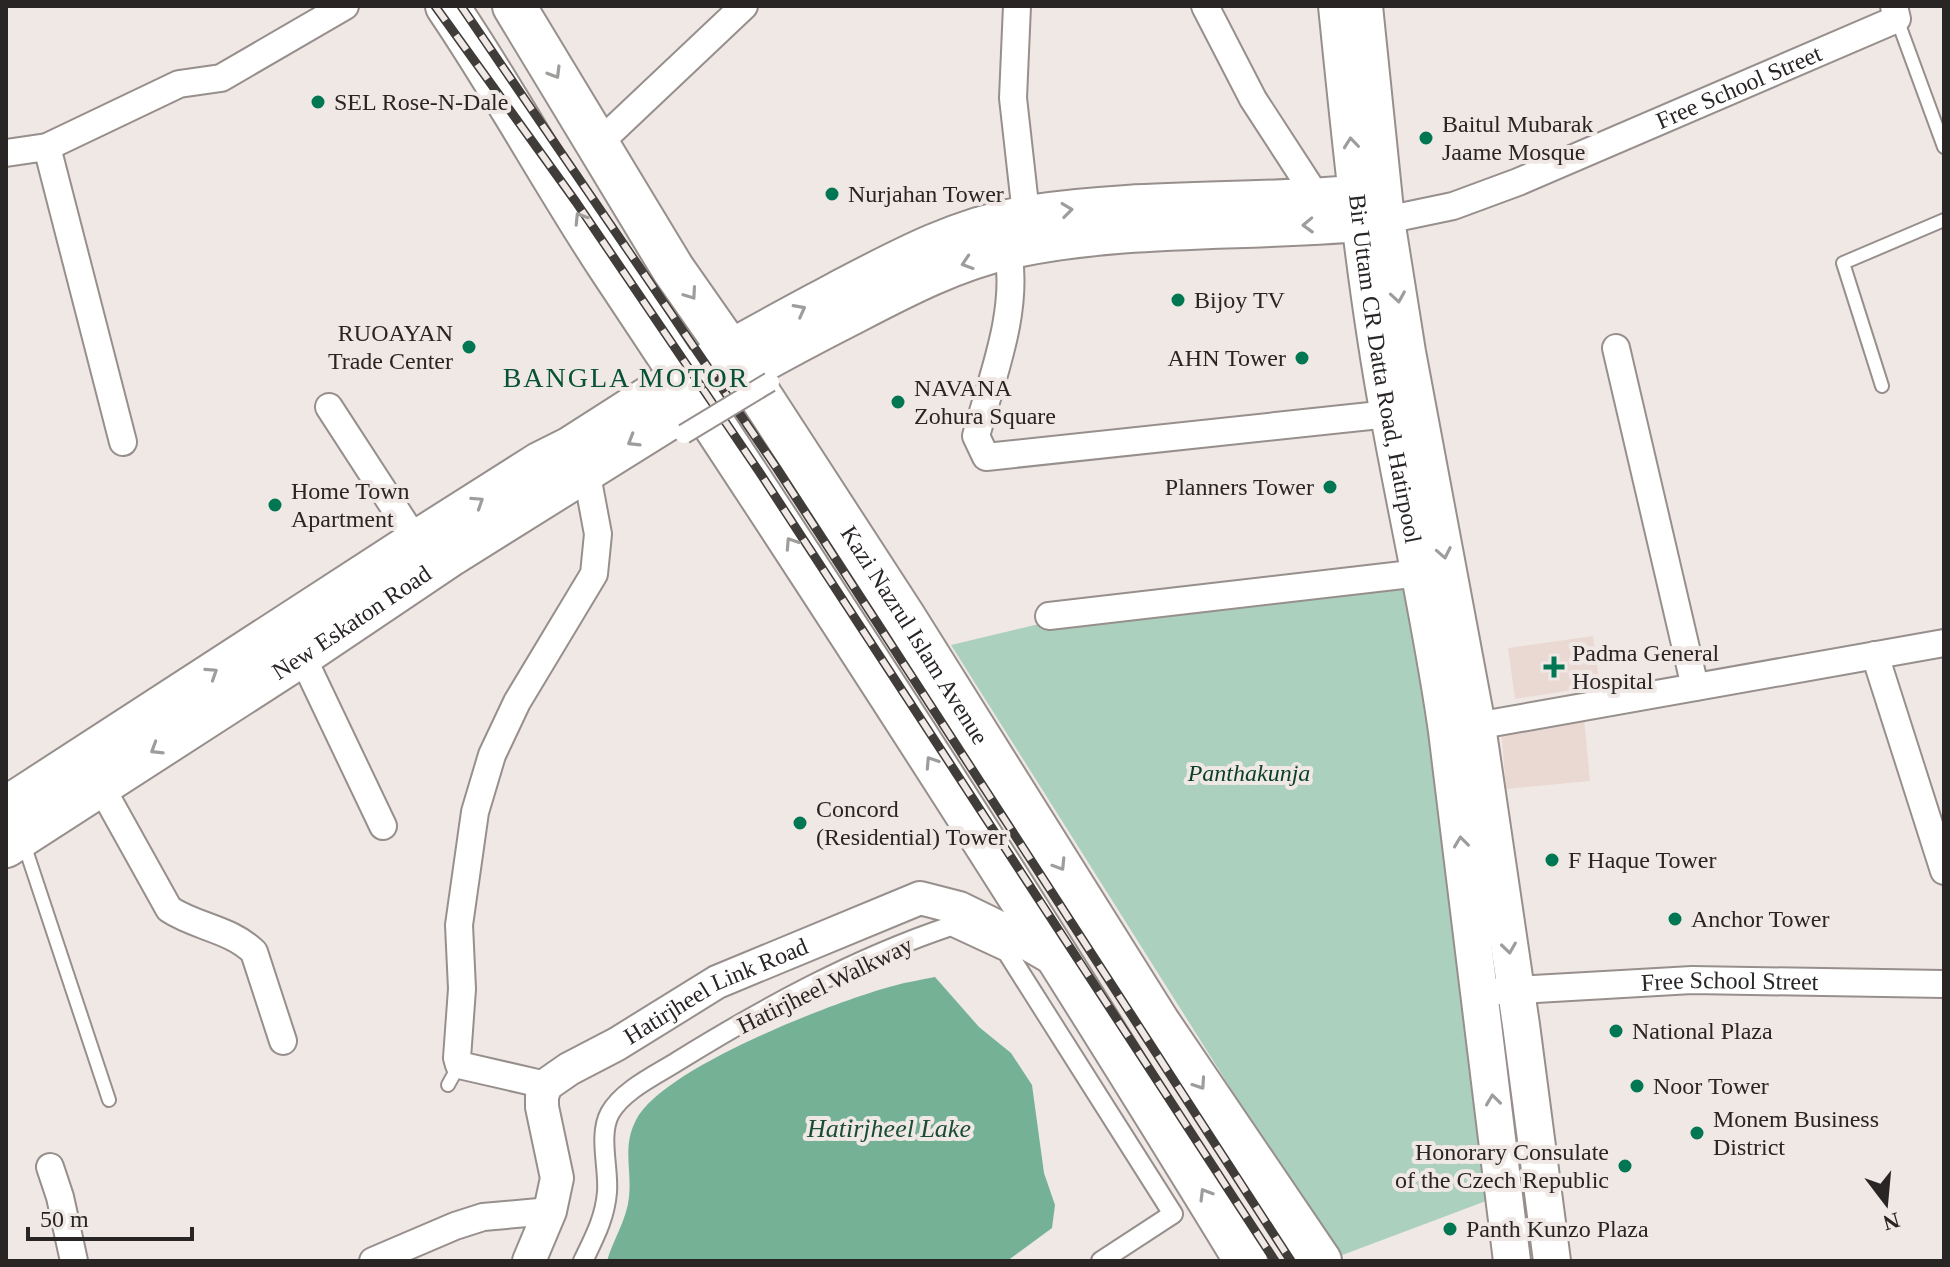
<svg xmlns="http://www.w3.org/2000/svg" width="1950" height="1267" font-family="Georgia,serif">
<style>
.built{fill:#ead9d3}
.green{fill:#acd0be}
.water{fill:#75b295}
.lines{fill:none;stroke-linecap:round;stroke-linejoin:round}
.service-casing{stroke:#978f8c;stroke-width:16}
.pedestrian-casing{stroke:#978f8c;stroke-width:22}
.minor-casing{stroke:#978f8c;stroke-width:30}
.tertiary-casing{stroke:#978f8c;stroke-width:36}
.secondary-casing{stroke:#978f8c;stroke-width:40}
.primary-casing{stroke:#978f8c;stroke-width:44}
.trunk-casing{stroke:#978f8c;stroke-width:46}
.service{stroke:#fff;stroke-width:12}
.pedestrian{stroke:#fff;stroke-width:18}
.minor{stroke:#fff;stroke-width:26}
.tertiary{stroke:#fff;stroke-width:32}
.secondary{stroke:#fff;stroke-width:36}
.primary{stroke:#fff;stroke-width:40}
.trunk{stroke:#fff;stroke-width:42}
.rail-casing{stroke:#3f3c3a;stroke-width:9}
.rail{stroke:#f0e8e5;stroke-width:6;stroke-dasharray:18;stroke-linecap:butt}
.pedestrian-bridge-casing{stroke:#978f8c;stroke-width:22;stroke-linecap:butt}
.pedestrian-bridge{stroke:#fff;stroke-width:18}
.oneway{stroke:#9e9d9c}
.poi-dot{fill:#007652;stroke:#f0e8e5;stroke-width:3}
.labels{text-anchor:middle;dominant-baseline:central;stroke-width:8;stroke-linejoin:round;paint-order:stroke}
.street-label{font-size:24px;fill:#282524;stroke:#f0e8e5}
.poi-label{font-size:24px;fill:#282524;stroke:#f0e8e5;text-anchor:start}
.park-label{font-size:24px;font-style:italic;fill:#0a3e2b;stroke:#f0e8e5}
.water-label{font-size:26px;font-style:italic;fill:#1a4b37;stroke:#f0e8e5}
.quarter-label{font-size:28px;letter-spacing:2px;fill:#075138;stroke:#f0e8e5}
</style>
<rect width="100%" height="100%" fill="#f0e8e5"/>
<g class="built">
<path d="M1593,636L1600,686L1515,699L1508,648Z"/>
<path d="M1584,718L1590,781L1506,789L1501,726Z"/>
</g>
<path class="green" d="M1390,567L1416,597L1486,1201L1337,1257L951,645L1102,609Z"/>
<path class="water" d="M935,977L979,1027L1011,1053L1032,1085L1044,1173L1055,1205L1052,1228L1007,1261H607C613,1240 627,1219 629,1197C632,1169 622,1147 636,1120C662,1068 836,1001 893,986C906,982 921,980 935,977Z"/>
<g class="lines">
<defs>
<g id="service">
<path d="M1897,19L1944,147"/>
<path d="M1882,386L1843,263L1944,220"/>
<path d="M23,841L109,1100"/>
<path d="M448,1085L459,1065"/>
</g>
<path id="pedestrian" d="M583,1261C594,1238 605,1218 607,1192C609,1168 598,1135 610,1113C623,1090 656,1075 678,1061C764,1008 855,958 951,926L1007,952L1173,1214L1101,1261"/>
<g id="minor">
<path d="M1017,6L1013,98L1026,214"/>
<path d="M1205,6L1253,99L1316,196"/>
<path d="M598,144L744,6"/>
<path d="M47,147L123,442"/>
<path d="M6,153L47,147L179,84L221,78L345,6"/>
<path id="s1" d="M1386,220L1453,206L1518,182L1897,19L1894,6"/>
<path d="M1008,251C1019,312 992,377 976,436L986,457L1389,414"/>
<path d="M1616,348L1695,687"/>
<path d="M329,407L416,541"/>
<path d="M1049,616L1420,573"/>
<path d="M1875,655L1944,871"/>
<path d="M302,656L383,826"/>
<path d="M1459,729L1944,643"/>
<path d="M100,785L169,909C196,927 231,929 254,952L283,1041"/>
<path id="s2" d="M1500,991L1692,980L1944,984"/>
<path d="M546,1085L459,1065L457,1058L462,989L459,925L475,812L492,755L517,702L594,574L598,534L586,470"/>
<path d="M50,1167L60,1197L74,1261"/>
<path d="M373,1261L455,1226L483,1217L550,1211"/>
</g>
<g id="tertiary">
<path id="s3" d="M529,1261L550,1211L557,1178L542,1107V1096L546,1085L569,1069L617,1044L717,982L920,898L959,908L1000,928L1059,962"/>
</g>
<g id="secondary">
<path id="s4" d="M1337,6C1351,143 1364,279 1389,415C1408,520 1432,625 1447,731L1512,1261"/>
<path d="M1364,6L1386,220L1407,352L1477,726L1521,1025L1552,1261"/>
<path d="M683,375C734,345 785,318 837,290C898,258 959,225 1028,214C1144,196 1262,204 1379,192"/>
<path d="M700,400C748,371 798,344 849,318C901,291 953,263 1011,250C1133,224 1257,234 1380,221"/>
</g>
<g id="primary">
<path d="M6,807L416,541L539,463L569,448L683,375"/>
<path id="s5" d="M6,847L302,656L452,555L700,400"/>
</g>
<g id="trunk">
<path d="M447,6C504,90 553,181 609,266C827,594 1041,925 1246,1261"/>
<path id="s6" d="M514,6L673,269L745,372L904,617L1158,1022L1320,1261"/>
</g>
</defs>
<use href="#service" class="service-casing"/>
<use href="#pedestrian" class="pedestrian-casing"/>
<use href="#minor" class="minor-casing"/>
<use href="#tertiary" class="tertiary-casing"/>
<use href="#secondary" class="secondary-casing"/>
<use href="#primary" class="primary-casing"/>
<use href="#trunk" class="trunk-casing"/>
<use href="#service" class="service"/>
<use href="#pedestrian" class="pedestrian"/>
<use href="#minor" class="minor"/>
<use href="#tertiary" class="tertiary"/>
<use href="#secondary" class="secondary"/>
<use href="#primary" class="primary"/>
<use href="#trunk" class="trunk"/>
<defs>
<g id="rail">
<path d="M435,6L576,202L760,473L1275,1261"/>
<path d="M461,6L776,467L1291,1261"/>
</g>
</defs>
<use href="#rail" class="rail-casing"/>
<use href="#rail" class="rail"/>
<defs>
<path id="pedestrian-bridge" d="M684,434L770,382"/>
</defs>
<use href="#pedestrian-bridge" class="pedestrian-bridge-casing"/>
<use href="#pedestrian-bridge" class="pedestrian-bridge"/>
</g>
<defs><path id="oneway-chevron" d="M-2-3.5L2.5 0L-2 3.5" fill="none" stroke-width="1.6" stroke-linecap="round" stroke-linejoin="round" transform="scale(2)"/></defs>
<g class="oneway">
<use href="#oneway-chevron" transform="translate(555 73) rotate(59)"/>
<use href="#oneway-chevron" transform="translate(1351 143) rotate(-96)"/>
<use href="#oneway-chevron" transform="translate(1067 210) rotate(-7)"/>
<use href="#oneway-chevron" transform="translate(580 218) rotate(-122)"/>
<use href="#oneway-chevron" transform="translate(1308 225) rotate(178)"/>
<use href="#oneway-chevron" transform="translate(967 263) rotate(162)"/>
<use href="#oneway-chevron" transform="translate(691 294) rotate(55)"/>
<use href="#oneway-chevron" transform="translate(1398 297) rotate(81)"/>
<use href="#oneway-chevron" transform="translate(800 310) rotate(-28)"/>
<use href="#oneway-chevron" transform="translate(633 441) rotate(149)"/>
<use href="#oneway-chevron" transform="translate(478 502) rotate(-33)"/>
<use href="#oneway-chevron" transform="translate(791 543) rotate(-123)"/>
<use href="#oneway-chevron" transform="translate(1444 553) rotate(79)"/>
<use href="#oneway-chevron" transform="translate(212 673) rotate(-33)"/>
<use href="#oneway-chevron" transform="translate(156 749) rotate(148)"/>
<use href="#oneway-chevron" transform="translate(931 762) rotate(-123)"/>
<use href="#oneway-chevron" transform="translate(1461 842) rotate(-97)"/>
<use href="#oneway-chevron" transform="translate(1060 865) rotate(58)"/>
<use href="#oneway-chevron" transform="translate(1509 948) rotate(82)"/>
<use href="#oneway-chevron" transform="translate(1200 1084) rotate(56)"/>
<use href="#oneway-chevron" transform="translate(1493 1100) rotate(-97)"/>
<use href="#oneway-chevron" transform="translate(1205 1194) rotate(-121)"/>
</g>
<g class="poi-dot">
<circle cx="318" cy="102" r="8"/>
<circle cx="1426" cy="138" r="8"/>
<circle cx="832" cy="194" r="8"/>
<circle cx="1178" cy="300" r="8"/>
<circle cx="469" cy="347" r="8"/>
<circle cx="1302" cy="358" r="8"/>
<circle cx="898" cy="402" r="8"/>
<circle cx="1330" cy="487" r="8"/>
<circle cx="275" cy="505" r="8"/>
<path d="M1550 655h8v8h8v8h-8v8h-8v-8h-8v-8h8z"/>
<circle cx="800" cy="823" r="8"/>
<circle cx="1552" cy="860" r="8"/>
<circle cx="1675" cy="919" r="8"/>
<circle cx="1616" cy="1031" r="8"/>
<circle cx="1637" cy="1086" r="8"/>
<circle cx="1697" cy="1133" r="8"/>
<circle cx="1625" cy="1166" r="8"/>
<circle cx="1450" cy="1229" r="8"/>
</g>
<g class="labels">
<g class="street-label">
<text stroke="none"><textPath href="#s1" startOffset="378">Free School Street</textPath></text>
<text stroke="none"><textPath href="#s4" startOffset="366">Bir Uttam CR Datta Road, Hatirpool</textPath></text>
<text stroke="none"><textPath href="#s5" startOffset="412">New Eskaton Road</textPath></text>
<text stroke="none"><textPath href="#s6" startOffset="746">Kazi Nazrul Islam Avenue</textPath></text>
<text stroke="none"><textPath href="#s2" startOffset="230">Free School Street</textPath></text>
<text transform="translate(825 985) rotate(-26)">Hatirjheel Walkway</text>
<text stroke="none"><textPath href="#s3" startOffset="378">Hatirjheel Link Road</textPath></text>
</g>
<g class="poi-label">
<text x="334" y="102">SEL Rose-N-Dale</text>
<text x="1442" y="124">Baitul Mubarak<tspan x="1442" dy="28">Jaame Mosque</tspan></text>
<text x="848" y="194">Nurjahan Tower</text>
<text x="1194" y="300">Bijoy TV</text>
<text x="453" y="333" text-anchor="end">RUOAYAN<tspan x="453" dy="28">Trade Center</tspan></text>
<text x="1286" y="358" text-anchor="end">AHN Tower</text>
<text x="914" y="388">NAVANA<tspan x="914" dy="28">Zohura Square</tspan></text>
<text x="1314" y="487" text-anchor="end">Planners Tower</text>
<text x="291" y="491">Home Town<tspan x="291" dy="28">Apartment</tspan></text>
<text x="1572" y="653">Padma General<tspan x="1572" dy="28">Hospital</tspan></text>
<text x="816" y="809">Concord<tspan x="816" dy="28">(Residential) Tower</tspan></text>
<text x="1568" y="860">F Haque Tower</text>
<text x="1691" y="919">Anchor Tower</text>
<text x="1632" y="1031">National Plaza</text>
<text x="1653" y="1086">Noor Tower</text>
<text x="1713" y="1119">Monem Business<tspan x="1713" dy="28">District</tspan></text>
<text x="1609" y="1152" text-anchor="end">Honorary Consulate<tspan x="1609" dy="28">of the Czech Republic</tspan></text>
<text x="1466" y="1229">Panth Kunzo Plaza</text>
</g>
<g class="park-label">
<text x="1249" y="773">Panthakunja</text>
</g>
<g class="water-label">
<text x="889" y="1128">Hatirjheel Lake</text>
</g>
<g class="quarter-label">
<text x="626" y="377">BANGLA MOTOR</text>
</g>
</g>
<rect width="1950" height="1267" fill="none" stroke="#282524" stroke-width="16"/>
<g transform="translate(1886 1203) rotate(164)" stroke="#f0e8e5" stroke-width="6" paint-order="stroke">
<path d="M0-6L14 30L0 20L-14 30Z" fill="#282524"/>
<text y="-12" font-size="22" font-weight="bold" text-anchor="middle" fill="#282524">N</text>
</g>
<path d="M28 1227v12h164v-12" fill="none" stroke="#282524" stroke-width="4"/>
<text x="40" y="1227" font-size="24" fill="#282524" stroke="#f0e8e5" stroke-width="6" paint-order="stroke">50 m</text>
</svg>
